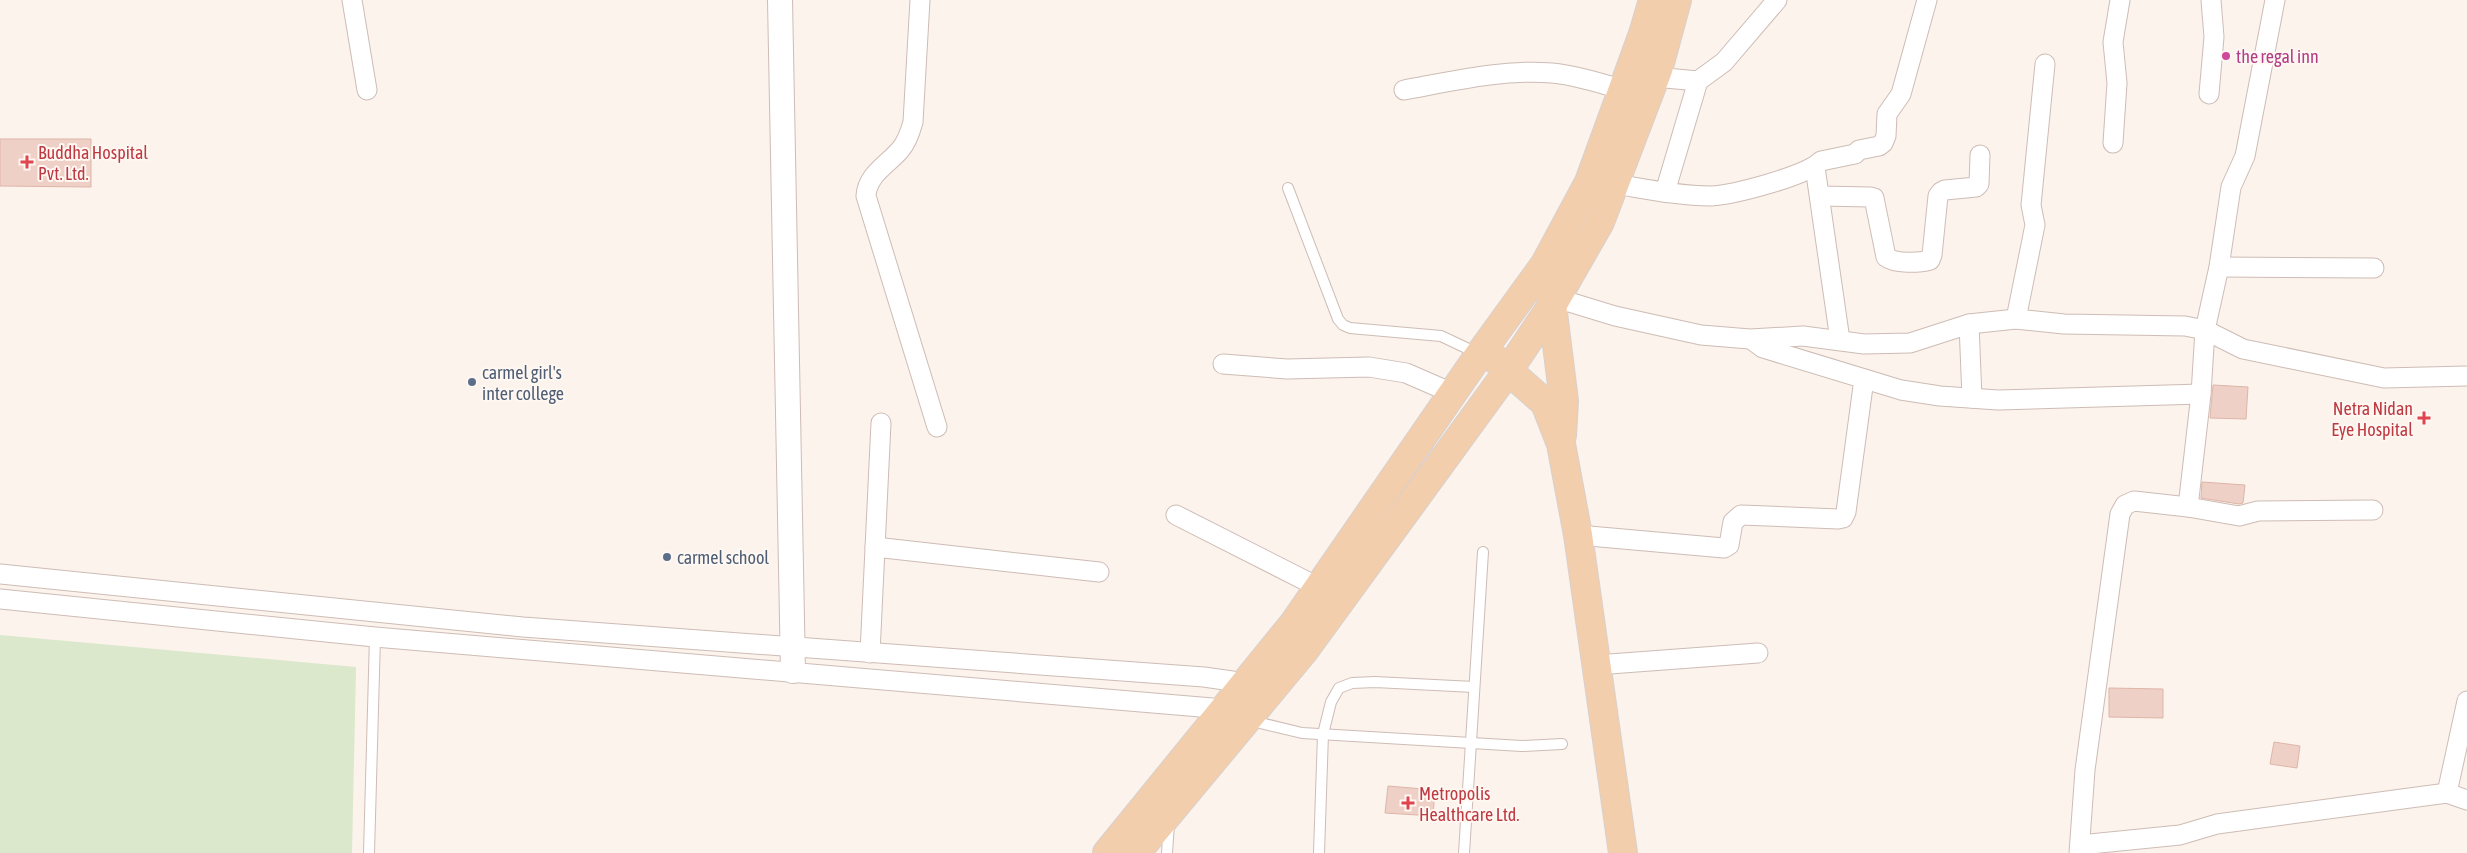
<svg xmlns="http://www.w3.org/2000/svg" width="2467" height="853" font-family="'Asap Condensed',sans-serif">
<style>
.green{fill:#dbe8cb}
.building{fill:#eed0c6;stroke:#dfb5a8}
.lines{fill:none;stroke-linecap:round;stroke-linejoin:round}
.service-casing{stroke:#cebcb5;stroke-width:12}
.minor-casing{stroke:#cebcb5;stroke-width:21}
.tertiary-casing{stroke:#cebcb5;stroke-width:26}
.primary-casing{stroke:#d8d0ce;stroke-width:30}
.service{stroke:#fff;stroke-width:10}
.minor{stroke:#fff;stroke-width:19}
.tertiary{stroke:#fff;stroke-width:24}
.primary{stroke:#f2ceac;stroke-width:28}
.hotel-dot{fill:#d1479c;stroke:#fef7f2;stroke-width:2}
.health-dot{fill:#e0444e;stroke:#fef7f2;stroke-width:2}
.service-dot{fill:#5c6f8a;stroke:#fef7f2;stroke-width:2}
.labels{text-anchor:middle;dominant-baseline:central;stroke-width:4;stroke-linejoin:round;paint-order:stroke}
.hotel-label{font-size:18px;fill:#b23c85;stroke:#fef7f2;text-anchor:start}
.health-label{font-size:18px;fill:#be3a42;stroke:#fef7f2;text-anchor:start}
.service-label{font-size:18px;fill:#4e5e75;stroke:#fef7f2;text-anchor:start}
</style>
<rect width="100%" height="100%" fill="#fbf3ec"/>
<path class="green" d="M0,635L356,667L352,853H0Z"/>
<g class="building">
<path d="M0,139H91V187L0,186Z"/>
<path d="M2213,385L2248,387L2246,419L2210,418Z"/>
<path d="M2202,482L2245,485L2243,503L2239,504L2201,498Z"/>
<path d="M2109,688L2163,689V718L2109,717Z"/>
<path d="M2274,742L2300,746L2297,768L2270,764Z"/>
<path d="M1388,786L1435,790L1433,816L1385,813Z"/>
</g>
<g class="lines">
<defs>
<g id="service">
<path d="M1288,188L1338,319L1343,325L1350,328L1441,336L1479,354"/>
<path d="M1248,720L1302,733L1522,746L1562,744"/>
<path d="M369,853L375,637"/>
<path d="M1167,853L1169,824"/>
<path d="M1319,853L1323,734L1331,702L1339,688L1352,683L1375,682L1474,687"/>
<path d="M1464,853L1483,552"/>
</g>
<g id="minor">
<path d="M352,0L367,90"/>
<path d="M920,0L913,122C910,133 907,142 900,150C887,165 867,175 866,196L937,427"/>
<path d="M1655,77L1698,81L1724,62L1777,0"/>
<path d="M1404,90C1453,81 1502,69 1552,73C1575,75 1601,83 1623,90"/>
<path d="M2209,94L2214,37L2211,0"/>
<path d="M2113,143L2117,83L2113,42L2120,0"/>
<path d="M1815,167L1840,340"/>
<path d="M1615,184C1646,189 1679,196 1711,196C1733,195 1806,176 1821,161L1855,154L1859,150L1879,146L1883,143L1886,136L1887,114L1901,94L1927,0"/>
<path d="M1665,192L1698,81"/>
<path d="M1820,196L1870,197L1874,198L1886,257C1895,264 1919,263 1930,260L1932,255L1938,196L1941,192L1945,190L1976,187L1979,184L1980,155"/>
<path d="M2219,267L2374,268"/>
<path d="M1556,298L1615,316L1701,335L1750,339L1803,336L1864,344L1910,343L1969,324L2016,319L2064,324L2185,326L2205,330L2243,349L2384,378L2467,376"/>
<path d="M2016,319L2035,225L2031,205L2032,195L2045,64"/>
<path d="M1969,324L1972,398"/>
<path d="M1752,340L1763,348L1901,390L1940,396L1998,400L2201,394"/>
<path d="M1223,364L1287,369L1369,367L1406,373L1452,393"/>
<path d="M2188,507L2239,516L2258,511L2373,510"/>
<path d="M1176,515L1318,587"/>
<path d="M1578,535L1724,548L1729,545L1733,522L1741,515L1838,519L1843,518L1846,512L1864,379"/>
<path d="M875,547L1099,572"/>
<path d="M0,574L523,627L1204,677L1232,681L1252,690"/>
<path d="M0,599L375,637L1224,709L1230,712"/>
<path d="M870,653L881,423"/>
<path d="M1596,665L1758,653"/>
<path d="M2447,793L2467,800"/>
<path d="M2080,845L2180,835L2217,824L2447,793L2467,701"/>
<path d="M2079,853L2085,770L2120,514L2125,505L2134,501L2188,507L2201,394L2205,330L2219,267L2231,187L2245,156L2275,0"/>
</g>
<path id="tertiary" d="M780,0L793,671"/>
<g id="primary">
<path d="M1551,297L1564,401L1562,435"/>
<path d="M1494,358L1545,403L1561,444L1578,535L1623,853"/>
<path d="M1107,853L1294,623L1479,355L1545,264L1589,182L1643,34L1653,0"/>
<path d="M1136,853L1304,651L1508,371L1553,304L1600,222L1658,70L1677,0"/>
</g>
</defs>
<use href="#service" class="service-casing"/>
<use href="#minor" class="minor-casing"/>
<use href="#tertiary" class="tertiary-casing"/>
<use href="#primary" class="primary-casing"/>
<use href="#service" class="service"/>
<use href="#minor" class="minor"/>
<use href="#tertiary" class="tertiary"/>
<use href="#primary" class="primary"/>
</g>
<circle class="hotel-dot" cx="2226" cy="56" r="5"/>
<g class="health-dot">
<path d="M24.5 154.5h5v5h5v5h-5v5h-5v-5h-5v-5h5z"/>
<path d="M2421.5 410.5h5v5h5v5h-5v5h-5v-5h-5v-5h5z"/>
<path d="M1405.5 795.5h5v5h5v5h-5v5h-5v-5h-5v-5h5z"/>
</g>
<g class="service-dot">
<circle cx="472" cy="382" r="5"/>
<circle cx="667" cy="557" r="5"/>
</g>
<g class="labels">
<g class="hotel-label">
<text x="2236" y="56">the regal inn</text>
</g>
<g class="health-label">
<text x="38" y="152">Buddha Hospital<tspan x="38" dy="21">Pvt. Ltd.</tspan></text>
<text x="2413" y="408" text-anchor="end">Netra Nidan<tspan x="2413" dy="21">Eye Hospital</tspan></text>
<text x="1419" y="793">Metropolis<tspan x="1419" dy="21">Healthcare Ltd.</tspan></text>
</g>
<g class="service-label">
<text x="482" y="372">carmel girl's<tspan x="482" dy="21">inter college</tspan></text>
<text x="677" y="557">carmel school</text>
</g>
</g>
</svg>
